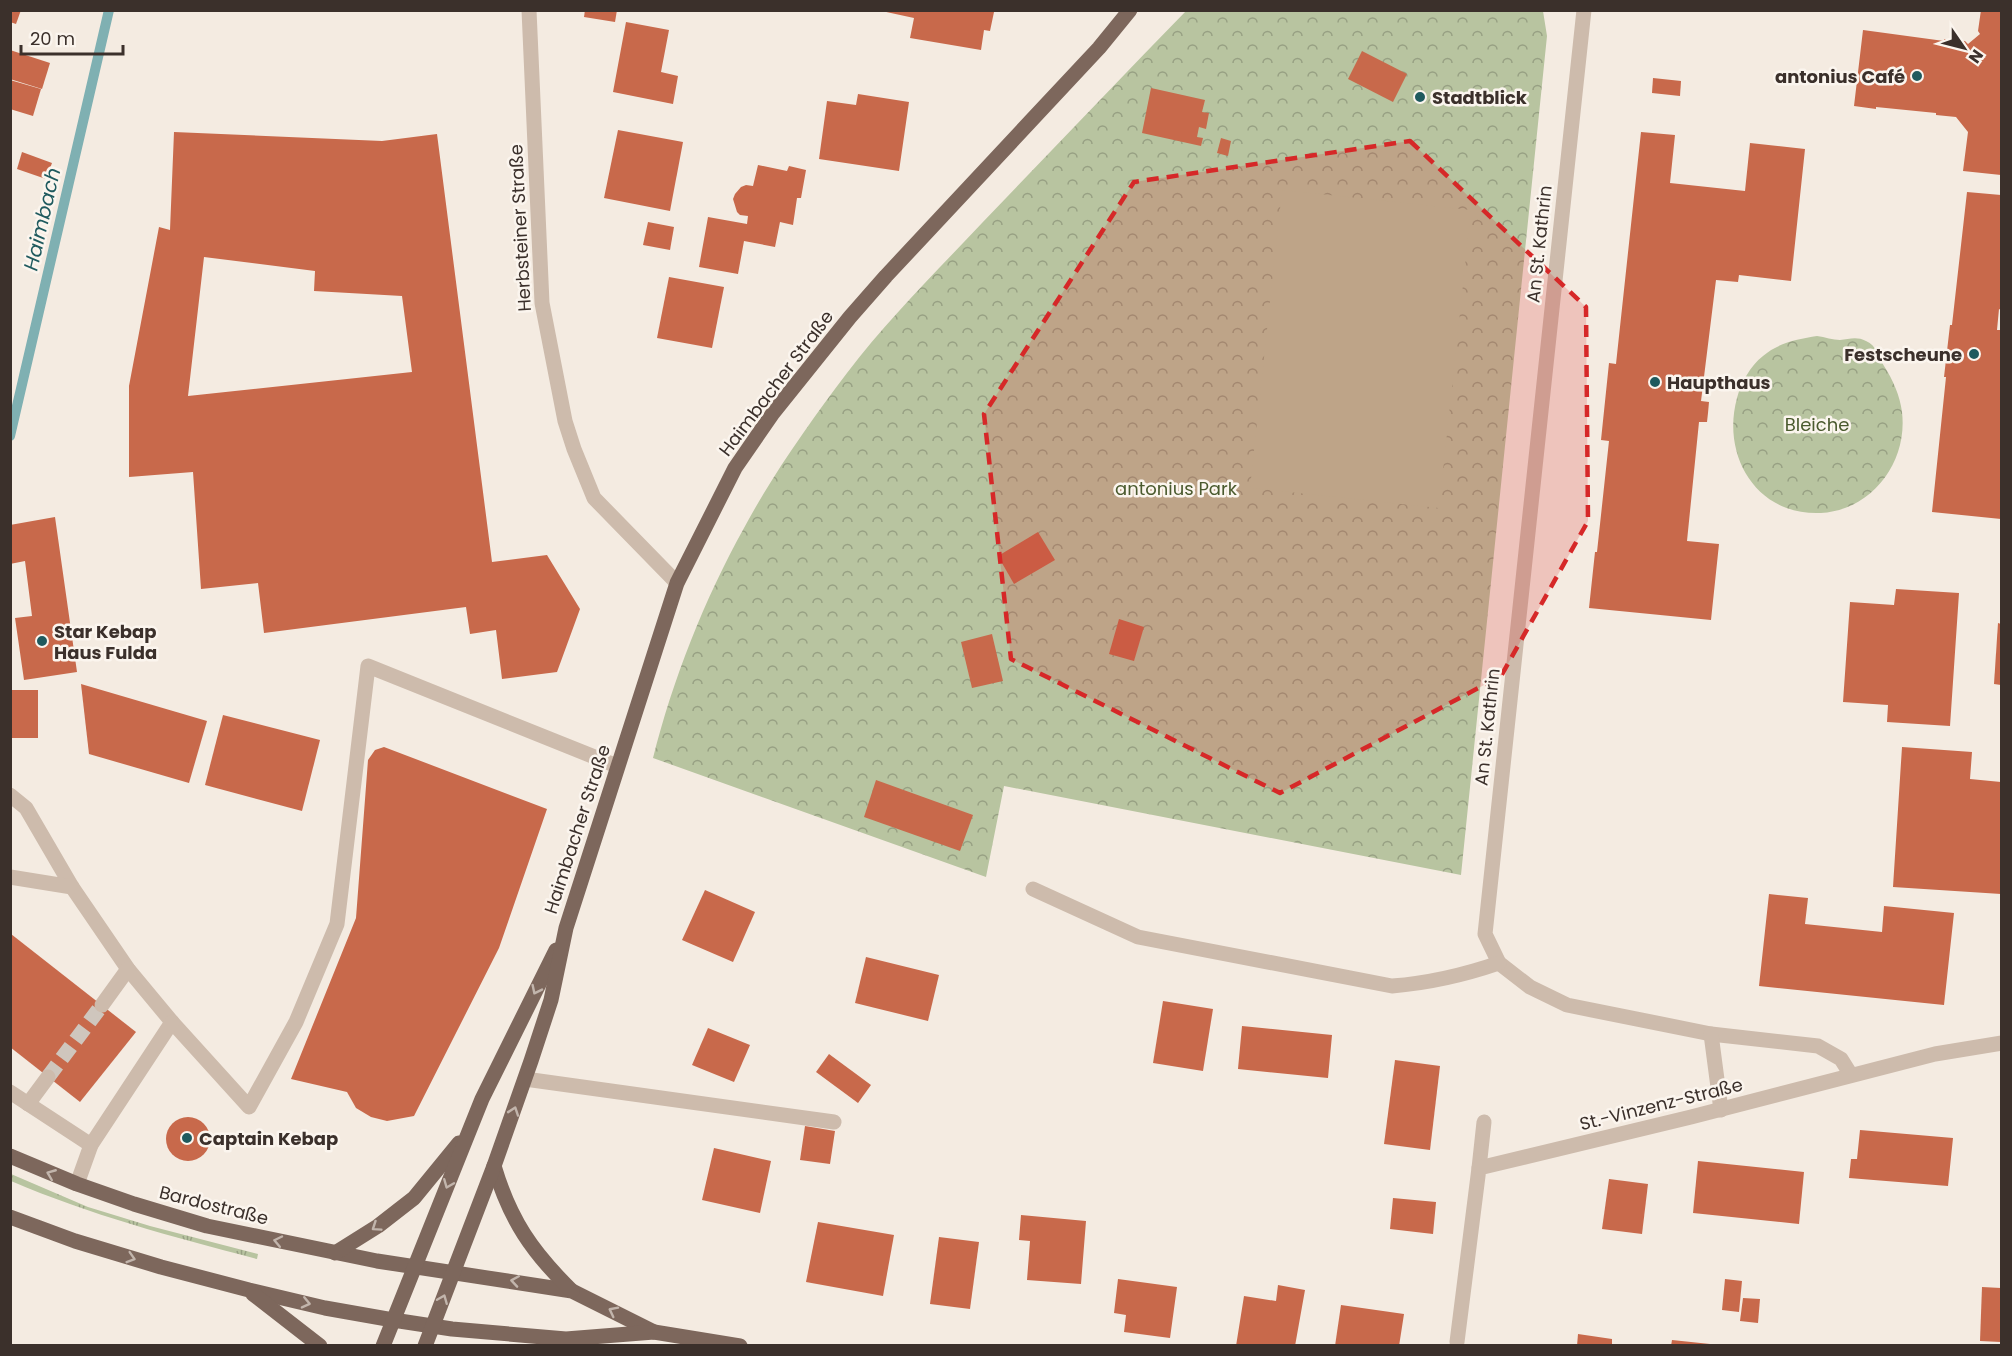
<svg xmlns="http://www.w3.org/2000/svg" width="2012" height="1356" font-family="Poppins,sans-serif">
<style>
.grass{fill:url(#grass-tufts)}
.forest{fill:url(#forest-crowns)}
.pitch{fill:#b8c4a0}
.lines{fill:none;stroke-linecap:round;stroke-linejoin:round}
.stream{stroke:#7fb0b2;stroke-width:10}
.building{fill:#c8694b;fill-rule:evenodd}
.minor-tunnel{stroke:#cfc6bd;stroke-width:15;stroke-dasharray:15 8;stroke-linecap:butt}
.minor{stroke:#cdbbac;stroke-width:15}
.major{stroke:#7d675c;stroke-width:15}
.oneway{stroke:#c2b5ac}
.marked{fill:#d62828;fill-opacity:0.2;stroke:#d62828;stroke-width:4.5;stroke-dasharray:12 8;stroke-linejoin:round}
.poi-dot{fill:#1f5a5e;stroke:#fbf5ee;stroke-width:2}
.labels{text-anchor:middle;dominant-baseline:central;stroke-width:5;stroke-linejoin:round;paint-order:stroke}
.poi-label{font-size:18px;font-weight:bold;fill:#3b302b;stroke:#fbf5ee;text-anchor:start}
.street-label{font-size:18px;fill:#3b302b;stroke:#fbf5ee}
.park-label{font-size:18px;fill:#4a5a2e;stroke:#fbf5ee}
.water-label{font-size:20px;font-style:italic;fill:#1f5a5e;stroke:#fbf5ee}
</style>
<defs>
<pattern id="grass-tufts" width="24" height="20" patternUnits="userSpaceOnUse" patternTransform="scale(1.5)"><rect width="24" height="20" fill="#b8c4a0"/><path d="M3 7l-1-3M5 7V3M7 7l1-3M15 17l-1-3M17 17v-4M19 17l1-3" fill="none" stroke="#97a083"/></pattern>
<pattern id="forest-crowns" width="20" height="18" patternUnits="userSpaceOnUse" patternTransform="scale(1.5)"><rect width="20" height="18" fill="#b8c4a0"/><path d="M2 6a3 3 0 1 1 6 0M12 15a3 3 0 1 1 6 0" fill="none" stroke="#97a083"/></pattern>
</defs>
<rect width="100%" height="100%" fill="#f4ebe1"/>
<path class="grass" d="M11,1174L88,1207L150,1226L258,1254L257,1259C173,1237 90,1215 11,1181Z"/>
<g class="forest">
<path d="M1186,11H1543L1547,36L1461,875L1004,786L986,877L653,758C673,679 704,600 744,528C773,474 810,422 847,373C888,319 936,272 982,223C1050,152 1118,81 1186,11Z"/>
<path d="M1817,336C1825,337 1833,340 1840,340C1849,339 1857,336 1866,341C1877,346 1878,356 1884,366C1893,380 1900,396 1902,412C1908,462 1872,510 1821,513C1757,516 1721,456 1737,398C1741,383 1750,366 1763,356C1778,343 1798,339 1817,336Z"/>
</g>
<path class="pitch" d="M1282,190L1471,210L1439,508L1250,488Z"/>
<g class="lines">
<path class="stream" d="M10,436L109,10"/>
</g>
<g class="building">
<path d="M10,10H21L16,24L10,22Z"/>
<path d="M585,10H617L615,22L584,17Z"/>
<path d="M877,10H990L994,12L990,31L984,30L981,50L910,38L914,18Z"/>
<path d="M1981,10H2001V175L1963,171L1968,132L1956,117L1936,115V113L1876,107V109L1854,106L1863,30L1944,41V39L1965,41L1968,44L1980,34L1978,31Z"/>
<path d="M626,22L669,30L661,72L678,76L673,104L613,92Z"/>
<path d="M10,50L50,63L42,89L10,79Z"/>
<path d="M1362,51L1407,74L1393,102L1348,79Z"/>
<path d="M1653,78L1681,81L1680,96L1652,93Z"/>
<path d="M10,80L41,89L33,116L10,109Z"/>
<path d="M1151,88L1205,100L1202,112L1209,113L1206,129L1199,127L1197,137L1203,138L1201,146L1142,133Z"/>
<path d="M858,94L909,102L899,171L819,159L827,101L856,105Z"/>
<path d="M618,130L683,142L670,211L604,198Z"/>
<path d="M174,132L382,141L437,134L492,562L547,555L580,609L557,672L502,679L496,630L470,634L466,607L264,633L258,583L201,589L193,472L129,477V386L159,227L170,230ZM204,257L315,271L314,291L402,296L412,372L188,396Z"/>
<path d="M1641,132L1675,135L1670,183L1745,191L1750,143L1805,149L1791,281L1739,275L1738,282L1716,280L1701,401L1709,402L1708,413L1707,422H1699L1687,541L1719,544L1711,620L1589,608L1595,552H1597L1609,441L1601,440L1609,363L1616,364Z"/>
<path d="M1221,138L1231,141L1228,156L1217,153Z"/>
<path d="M22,152L52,163L46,179L17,169Z"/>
<path d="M758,165L787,171L789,166L806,170L801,198H797L793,225L780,222L775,247L744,241L738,274L699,267L708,217L747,224L748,216L740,215L737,212L733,199L735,194L741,187L746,185L753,186Z"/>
<path d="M1967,192L2001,195V310L1999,309L1997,330H2001V519L1932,512L1946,377H1944L1950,325H1952Z"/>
<path d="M648,222L674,227L670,250L643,245Z"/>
<path d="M669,277L724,287L712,348L657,338Z"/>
<path d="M55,517L77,672L24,680L15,618L32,616L25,561L10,564V525Z"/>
<path d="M1038,532L1055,560L1014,584L998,556Z"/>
<path d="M1896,589L1959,593L1950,726L1887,722L1888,705L1843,702L1850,602L1894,605Z"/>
<path d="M1119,619L1144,627L1134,661L1109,654Z"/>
<path d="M1998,623L2001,624V685L1994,684Z"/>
<path d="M992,634L1003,681L972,688L961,642Z"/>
<path d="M81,684L207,721L189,783L89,754Z"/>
<rect x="10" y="690" width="28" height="48"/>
<path d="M223,715L320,740L302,811L205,785Z"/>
<path d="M384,747L547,809L499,948L414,1116L387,1121L371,1117L356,1108L347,1092L291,1079L356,918L368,760L375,750Z"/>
<path d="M1902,747L1972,752L1970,779L2001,782V894L1893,887Z"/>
<path d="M876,780L973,815L960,851L864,817Z"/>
<path d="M705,890L755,912L733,962L682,940Z"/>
<path d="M1769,894L1808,898L1805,924L1882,932L1884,906L1954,913L1944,1005L1759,986Z"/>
<path d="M11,934L136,1032L80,1102L10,1047Z"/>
<path d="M866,957L939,975L928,1021L855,1003Z"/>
<path d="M1163,1001L1213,1009L1203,1071L1153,1063Z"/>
<path d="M1242,1026L1332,1035L1328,1078L1238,1069Z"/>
<path d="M708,1028L750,1045L734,1082L692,1065Z"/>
<path d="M829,1054L871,1085L858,1103L816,1072Z"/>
<path d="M1395,1060L1440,1066L1430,1150L1384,1144Z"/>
<circle cx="188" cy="1139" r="22"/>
<path d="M805,1126L835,1131L830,1164L800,1160Z"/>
<path d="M1860,1130L1953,1138L1948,1186L1849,1178L1851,1159H1857Z"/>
<path d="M714,1148L771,1161L760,1213L702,1200Z"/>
<path d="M1698,1161L1804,1172L1799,1224L1693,1213Z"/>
<path d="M1609,1179L1648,1184L1642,1234L1602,1229Z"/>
<path d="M1393,1198L1436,1202L1433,1234L1390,1229Z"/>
<path d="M1021,1215L1086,1221L1081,1284L1027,1280L1030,1241L1019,1240Z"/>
<path d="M818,1222L894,1235L883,1296L806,1282Z"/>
<path d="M939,1237L979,1242L970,1309L930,1304Z"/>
<path d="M1118,1279L1177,1287L1170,1338L1124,1332L1126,1315L1114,1313Z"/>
<path d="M1725,1279L1742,1281L1739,1312L1722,1310Z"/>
<path d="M1278,1285L1305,1290L1295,1346H1236L1244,1296L1276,1301Z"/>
<path d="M1982,1287L2001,1288V1342L1980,1341Z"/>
<path d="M1743,1298L1760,1299L1758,1323L1740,1321Z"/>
<path d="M1341,1305L1404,1314L1399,1346H1335Z"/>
<path d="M1578,1334L1612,1339V1346H1577Z"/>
<path d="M1672,1340L1710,1344V1346H1671Z"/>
</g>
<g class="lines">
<path class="minor-tunnel" d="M48,1077L102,1005"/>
<g class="minor">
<path d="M529,10L542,303L565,421L574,449L594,498L677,583"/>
<path d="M1584,10L1485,934L1499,963L1530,987L1567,1005L1711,1034L1818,1046L1841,1059L1851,1075"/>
<path d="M10,795L26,808L72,887L128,969L172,1022L249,1107L296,1022L337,924L368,666L617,766"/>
<path d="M10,877L72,887"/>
<path d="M1033,889L1138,937L1392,986C1430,983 1464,975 1499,963"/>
<path d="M102,1005L128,969"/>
<path d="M1711,1034L1721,1110"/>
<path d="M525,1079L834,1122"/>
<path d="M10,1092L91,1145"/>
<path d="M28,1104L48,1077"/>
<path d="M1479,1168L1484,1122"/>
<path d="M77,1184L91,1145L172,1022"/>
<path d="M1457,1342L1479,1168L1691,1117L1935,1054L2002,1043"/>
</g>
<g class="major">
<path d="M10,1156L77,1184L134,1204L207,1226L377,1261L572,1291L654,1332"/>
<path d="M494,1166C510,1220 532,1252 572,1291"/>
<path d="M10,1217L75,1241L161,1267L249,1290L325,1308L393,1320L452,1329L566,1339L654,1332L740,1346"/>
<path d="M335,1253L378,1226L414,1198L459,1143"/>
<path d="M253,1294L320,1346"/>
<path d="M383,1346L482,1099L556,950"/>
<path d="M425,1346L494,1166L531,1061L551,1000L566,928L677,583L735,468L773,413L850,317L886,276L1099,48L1130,10"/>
</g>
</g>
<defs><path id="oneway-chevron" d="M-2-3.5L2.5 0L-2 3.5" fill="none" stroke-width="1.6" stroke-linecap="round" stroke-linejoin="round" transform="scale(1.5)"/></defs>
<g class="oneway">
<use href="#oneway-chevron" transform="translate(536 990) rotate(116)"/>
<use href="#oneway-chevron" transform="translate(514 1111) rotate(-71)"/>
<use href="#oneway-chevron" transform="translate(51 1174) rotate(-158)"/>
<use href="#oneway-chevron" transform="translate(448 1184) rotate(112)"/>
<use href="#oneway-chevron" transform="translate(376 1227) rotate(146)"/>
<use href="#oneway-chevron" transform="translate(278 1241) rotate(-168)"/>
<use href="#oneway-chevron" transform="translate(131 1258) rotate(17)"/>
<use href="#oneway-chevron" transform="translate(515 1281) rotate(-171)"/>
<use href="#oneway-chevron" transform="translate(443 1299) rotate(-68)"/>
<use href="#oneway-chevron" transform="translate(306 1303) rotate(13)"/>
<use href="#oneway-chevron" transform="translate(613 1311) rotate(-153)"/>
</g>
<path class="marked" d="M1410,141L1586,307L1588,521L1501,676L1280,793L1011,659L984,414L1134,182Z"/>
<g class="poi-dot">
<circle cx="1917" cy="76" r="6"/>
<circle cx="1420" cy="97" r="6"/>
<circle cx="1974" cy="354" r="6"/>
<circle cx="1655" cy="382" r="6"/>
<circle cx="42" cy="641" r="6"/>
<circle cx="187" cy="1138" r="6"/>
</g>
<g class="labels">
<g class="poi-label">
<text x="1905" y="76" text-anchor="end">antonius Café</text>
<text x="1432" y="97">Stadtblick</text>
<text x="1962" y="354" text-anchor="end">Festscheune</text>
<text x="1667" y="382">Haupthaus</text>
<text x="54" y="631">Star Kebap<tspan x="54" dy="21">Haus Fulda</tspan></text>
<text x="199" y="1138">Captain Kebap</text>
</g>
<g class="street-label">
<text transform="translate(520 228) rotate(-93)">Herbsteiner Straße</text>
<text transform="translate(1539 244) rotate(-84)">An St. Kathrin</text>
<text transform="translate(776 383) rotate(-53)">Haimbacher Straße</text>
<text transform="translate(1487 727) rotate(-84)">An St. Kathrin</text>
<text transform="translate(577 829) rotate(-72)">Haimbacher Straße</text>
<text transform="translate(1661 1104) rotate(-14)">St.-Vinzenz-Straße</text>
<text transform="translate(214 1205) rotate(14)">Bardostraße</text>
</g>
<g class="park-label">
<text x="1817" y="424">Bleiche</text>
<text x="1176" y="488">antonius Park</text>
</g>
<g class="water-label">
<text transform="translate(42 219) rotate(-77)">Haimbach</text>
</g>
</g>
<rect width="2012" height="1356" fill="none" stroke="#3b302b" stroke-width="24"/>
<g transform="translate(1964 48) rotate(125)" stroke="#fbf5ee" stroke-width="4.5" paint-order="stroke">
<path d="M0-4.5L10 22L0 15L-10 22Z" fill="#3b302b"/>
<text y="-9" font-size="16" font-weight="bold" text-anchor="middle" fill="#3b302b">N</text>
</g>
<path d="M21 45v9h102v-9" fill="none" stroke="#3b302b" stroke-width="3"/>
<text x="30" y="45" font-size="18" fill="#3b302b" stroke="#fbf5ee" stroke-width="4.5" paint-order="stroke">20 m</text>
</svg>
